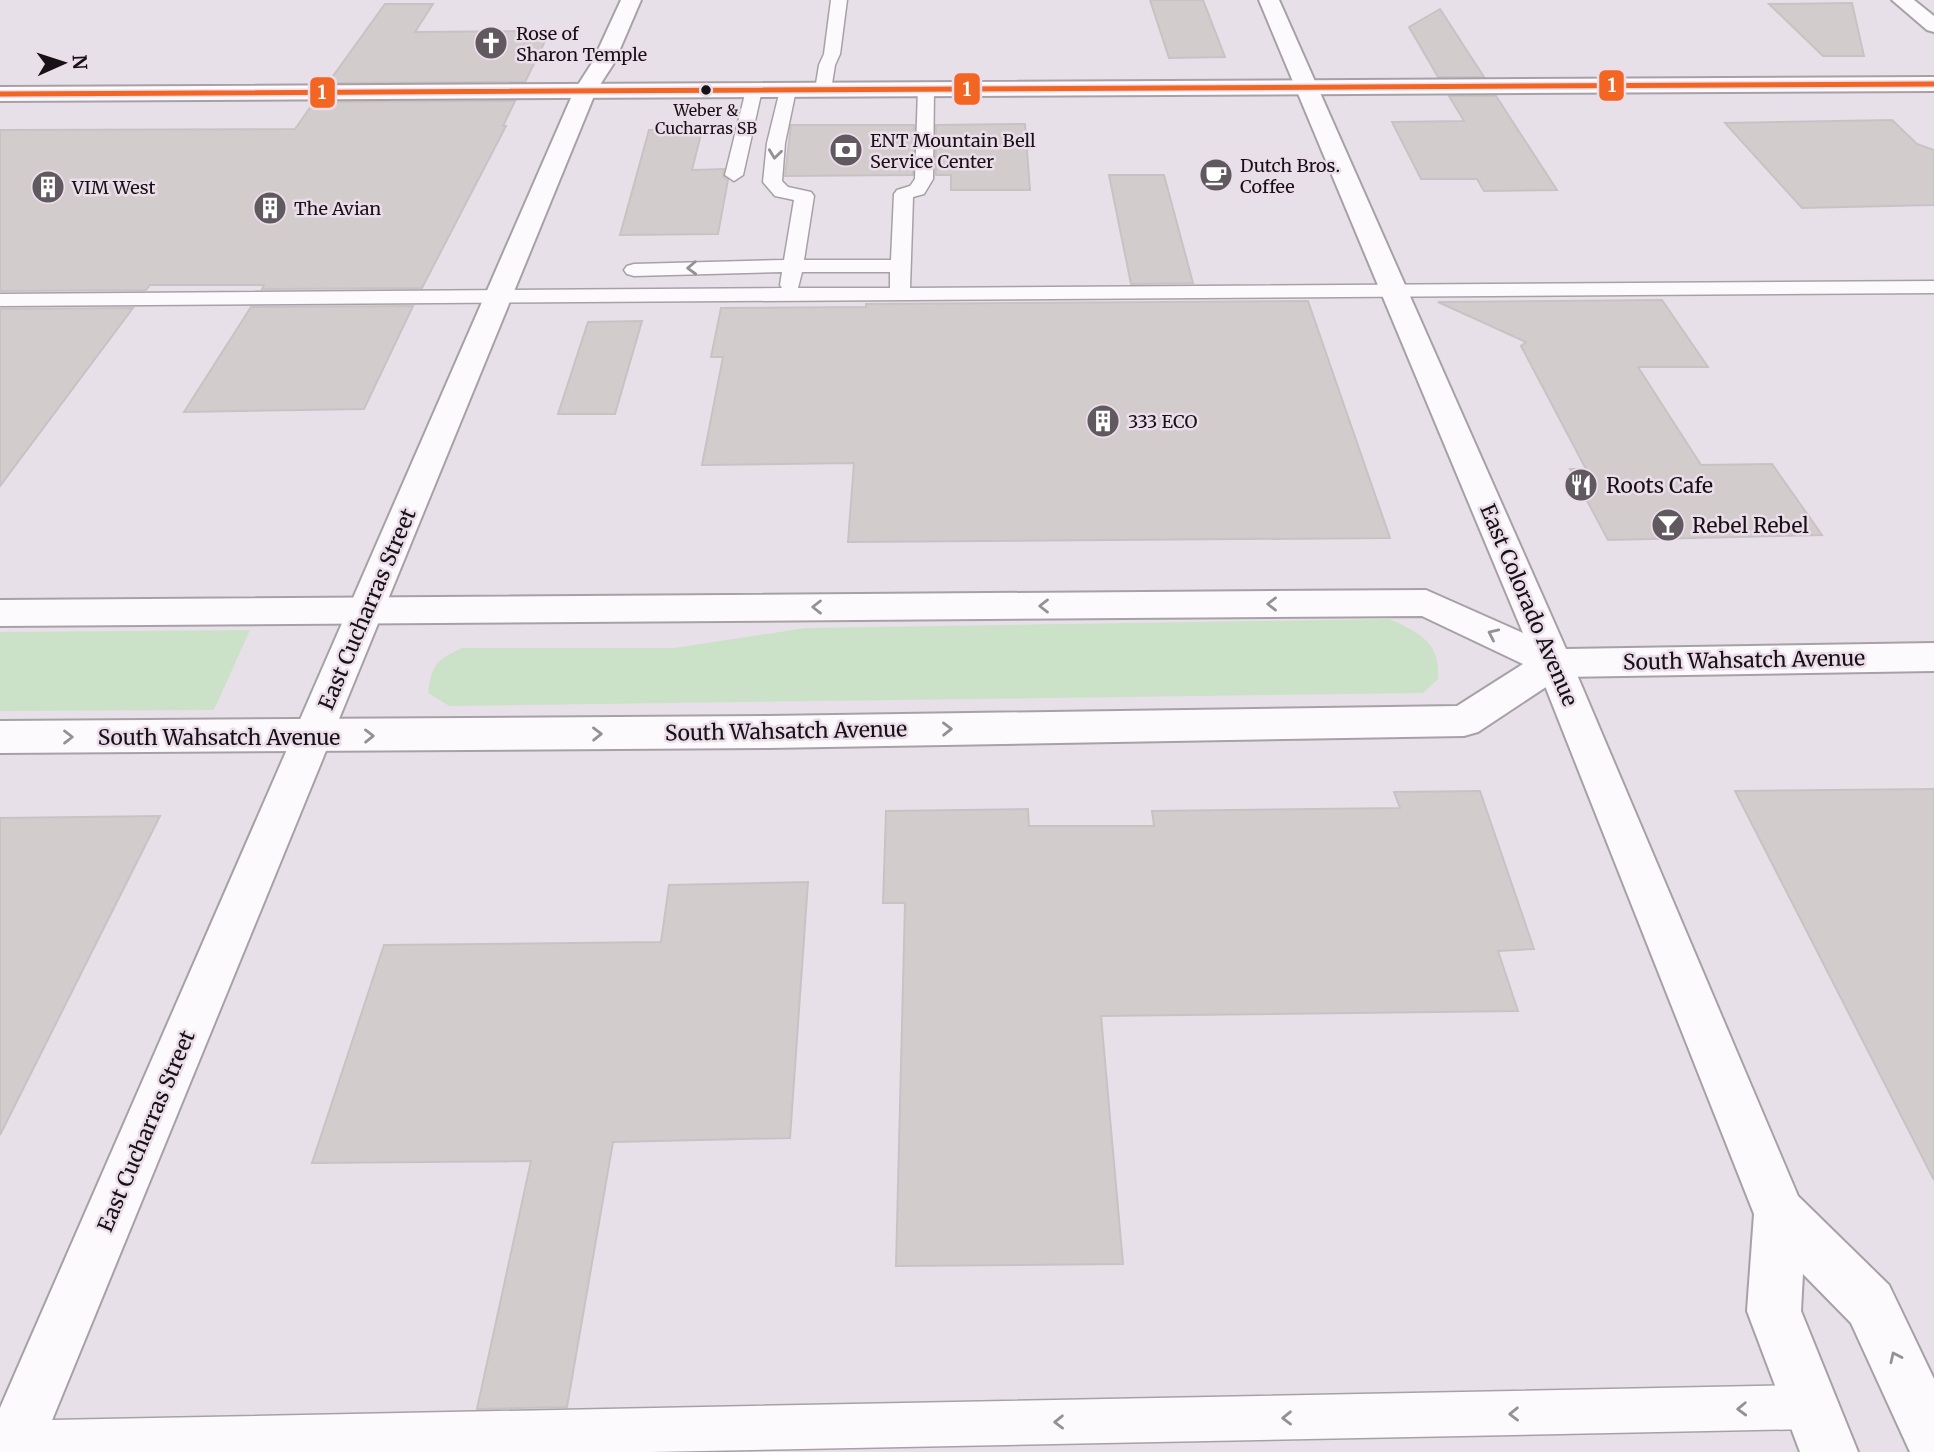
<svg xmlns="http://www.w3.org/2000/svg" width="1934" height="1452" font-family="Merriweather,serif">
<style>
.green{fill:#cbe2c9}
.building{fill:#d3cccd;stroke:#c9c2c4;stroke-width:2}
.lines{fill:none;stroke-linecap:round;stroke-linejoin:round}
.service-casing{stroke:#a7a1a7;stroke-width:3}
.minor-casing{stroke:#a7a1a7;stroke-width:4}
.tertiary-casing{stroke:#a7a1a7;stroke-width:4}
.secondary-casing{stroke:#a7a1a7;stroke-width:4}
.primary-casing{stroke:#a7a1a7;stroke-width:4}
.service{fill:#fcfafc;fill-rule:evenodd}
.minor{fill:#fcfafc;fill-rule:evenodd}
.tertiary{fill:#fcfafc;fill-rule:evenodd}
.secondary{fill:#fcfafc;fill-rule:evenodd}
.primary{fill:#fcfafc;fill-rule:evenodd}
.bus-1-casing{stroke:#ecddeb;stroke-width:8}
.bus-1{stroke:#f26522;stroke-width:5}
.oneway{stroke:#949194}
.bus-dot{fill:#161115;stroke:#ecddeb;stroke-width:2.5}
.labels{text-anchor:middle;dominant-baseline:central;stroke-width:5;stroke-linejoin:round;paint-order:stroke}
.far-bus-label{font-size:16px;fill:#161115;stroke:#ecddeb}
.far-poi-label{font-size:18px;fill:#161115;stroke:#ecddeb;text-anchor:start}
.poi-label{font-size:21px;fill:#161115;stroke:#ecddeb;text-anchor:start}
.street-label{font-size:21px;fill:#161115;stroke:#ecddeb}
.line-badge{stroke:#ecddeb;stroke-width:2.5}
.badge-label{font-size:19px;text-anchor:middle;font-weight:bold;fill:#fff}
</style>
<rect width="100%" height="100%" fill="#e8e0e8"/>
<g class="green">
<path d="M1390,619C1420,633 1441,643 1438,679L1423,693L449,706L428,693C432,664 436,660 462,648H674L806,628Z"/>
<path d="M250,630L214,710L0,711V632Z"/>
</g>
<g class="building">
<path d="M1150,0H1203L1225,57L1169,58Z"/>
<path d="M1852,3L1864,56H1823L1769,4Z"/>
<path d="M385,4H433L415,32L550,31L525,82L328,83Z"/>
<path d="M1440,9L1484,77H1438L1409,27Z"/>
<path d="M1449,96H1496L1557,190L1484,191L1477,179H1421L1392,122L1464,121Z"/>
<path d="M515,101L503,126H506L422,288L262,289L264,285H150L146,290L0,291V130L295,129L314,102Z"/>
<path d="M1892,120L1917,144L1934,150V205L1802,208L1725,123Z"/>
<path d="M1025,124L1030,190H951V175H936V125Z"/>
<path d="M791,125H914L913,175L785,176Z"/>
<path d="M649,130H702L692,170L724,169L723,176L728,180L718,234L620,235Z"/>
<path d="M1109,175H1164L1193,283L1131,284Z"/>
<path d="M1662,300L1708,367H1638L1701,465L1772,464L1822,535L1608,540L1570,469H1586L1521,346L1526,342L1438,302Z"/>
<path d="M1308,301L1390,538L848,542L854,463L702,465L723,357H711L721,308L866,307V304Z"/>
<path d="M413,306L364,409L184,412L251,307Z"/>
<path d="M133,308L0,486V309Z"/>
<path d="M642,321L615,414H558L588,322Z"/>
<path d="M1934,789V1180L1735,791Z"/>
<path d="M1480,791L1534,949L1498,951L1518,1011L1101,1016L1123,1264L896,1266L905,903H883L886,811L1028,809L1029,826H1154L1152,811L1400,808L1394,792Z"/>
<path d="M160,816L0,1135V818Z"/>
<path d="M808,882L790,1138L613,1142L567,1407L477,1409L531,1161L312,1163L384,945L661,942L669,885Z"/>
</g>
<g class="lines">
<defs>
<g id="service">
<path d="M831,0H847L840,54L835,65L831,90L823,95L815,90L819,65L824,54Z"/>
<path d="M926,84L934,89L933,179L924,194L913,197L910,288L1934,281V293L0,306V294L782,288L780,285L782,272L634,276L627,274L624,270L627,266L634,264L784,260L794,200L775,196L763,182L767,143L780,90L788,85L796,90L785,143L782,181L788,187L811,192L814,196L804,260H891L894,194L897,190L910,186L915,179L918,89ZM802,272H890V288H798Z"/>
<path d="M754,85L762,90L743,175L734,181L725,175L746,90Z"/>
<path d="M1810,1385L1825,1392L1832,1407L1825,1422L1810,1429L651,1452H0V1421Z"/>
</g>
<path id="minor" d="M621,0H641L614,63L596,91L39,1452H0V1408L574,91L592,63Z"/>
<g id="tertiary">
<path d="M1892,0H1914L1934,16V32L1927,30Z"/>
<path d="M1934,77V91L0,101V87Z"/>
</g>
<path id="secondary" d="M1554,649L1567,653L1572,663L1798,1196L1889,1285L1934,1379V1452H1910L1851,1323L1803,1274L1801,1311L1858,1452H1800L1747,1311L1754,1214L1536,663L1541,653Z"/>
<path id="primary" d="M1259,0H1279L1566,649L1934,643V671L1561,677L1478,732L1464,736L768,748L0,753V721L768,716L1457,706L1523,664L1422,616L0,626V600L1426,590L1523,633Z"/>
</defs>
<use href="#service" class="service-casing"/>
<use href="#minor" class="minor-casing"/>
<use href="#tertiary" class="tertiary-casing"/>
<use href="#secondary" class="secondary-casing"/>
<use href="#primary" class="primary-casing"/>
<use href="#service" class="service"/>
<use href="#minor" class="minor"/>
<use href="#tertiary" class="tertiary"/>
<use href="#secondary" class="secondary"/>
<use href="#primary" class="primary"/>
<defs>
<path id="bus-1" d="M0,94L1934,84"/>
</defs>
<use href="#bus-1" class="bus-1-casing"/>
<use href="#bus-1" class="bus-1"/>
</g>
<defs><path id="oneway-chevron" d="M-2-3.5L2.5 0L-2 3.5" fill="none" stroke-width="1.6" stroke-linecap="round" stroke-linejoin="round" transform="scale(1.75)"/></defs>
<g class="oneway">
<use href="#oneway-chevron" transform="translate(775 154) rotate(97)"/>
<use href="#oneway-chevron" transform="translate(692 268) rotate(178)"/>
<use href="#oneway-chevron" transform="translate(1272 604) rotate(180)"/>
<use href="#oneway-chevron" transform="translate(1044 606) rotate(180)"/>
<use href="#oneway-chevron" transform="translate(817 607) rotate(180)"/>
<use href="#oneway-chevron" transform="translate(1493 634) rotate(-155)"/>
<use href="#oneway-chevron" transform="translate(947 729) rotate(-1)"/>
<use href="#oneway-chevron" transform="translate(597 734) rotate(-1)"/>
<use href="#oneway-chevron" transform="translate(369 736) rotate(-1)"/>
<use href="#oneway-chevron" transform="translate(68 737)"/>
<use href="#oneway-chevron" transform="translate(1895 1357) rotate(-115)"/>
<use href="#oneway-chevron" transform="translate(1742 1409) rotate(178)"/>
<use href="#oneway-chevron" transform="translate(1514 1414) rotate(179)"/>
<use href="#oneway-chevron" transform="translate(1287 1418) rotate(179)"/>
<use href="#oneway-chevron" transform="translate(1059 1422) rotate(179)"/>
</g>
<defs>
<symbol id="church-disc" viewBox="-11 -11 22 22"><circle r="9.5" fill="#60595f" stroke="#ecddeb"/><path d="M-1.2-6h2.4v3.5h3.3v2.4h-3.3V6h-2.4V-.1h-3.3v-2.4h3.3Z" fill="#fff"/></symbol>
<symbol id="bank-disc" viewBox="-11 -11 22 22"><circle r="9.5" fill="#60595f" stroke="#ecddeb"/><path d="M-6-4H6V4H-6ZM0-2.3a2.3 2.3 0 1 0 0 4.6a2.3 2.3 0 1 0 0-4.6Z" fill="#fff"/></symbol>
<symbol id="cafe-disc" viewBox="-11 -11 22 22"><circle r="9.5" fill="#60595f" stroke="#ecddeb"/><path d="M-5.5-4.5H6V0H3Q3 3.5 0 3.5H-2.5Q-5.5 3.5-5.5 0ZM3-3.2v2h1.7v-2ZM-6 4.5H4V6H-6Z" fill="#fff"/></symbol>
<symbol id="building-disc" viewBox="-11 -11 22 22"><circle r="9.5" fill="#60595f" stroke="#ecddeb"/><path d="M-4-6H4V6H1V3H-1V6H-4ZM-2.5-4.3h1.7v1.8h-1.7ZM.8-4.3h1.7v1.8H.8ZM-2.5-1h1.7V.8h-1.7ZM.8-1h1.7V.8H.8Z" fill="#fff"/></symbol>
<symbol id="restaurant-disc" viewBox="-11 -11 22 22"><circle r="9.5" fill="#60595f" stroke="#ecddeb"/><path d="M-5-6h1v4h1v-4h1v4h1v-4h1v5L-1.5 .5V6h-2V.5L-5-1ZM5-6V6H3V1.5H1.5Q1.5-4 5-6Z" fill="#fff"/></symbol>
<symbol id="bar-disc" viewBox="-11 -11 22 22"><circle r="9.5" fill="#60595f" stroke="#ecddeb"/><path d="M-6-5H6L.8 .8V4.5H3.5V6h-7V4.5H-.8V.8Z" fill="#fff"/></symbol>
</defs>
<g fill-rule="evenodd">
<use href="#church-disc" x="472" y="24" width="38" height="38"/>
<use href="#bank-disc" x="827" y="131" width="38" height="38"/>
<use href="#cafe-disc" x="1197" y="156" width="38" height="38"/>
<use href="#building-disc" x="29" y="168" width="38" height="38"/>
<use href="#building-disc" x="251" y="189" width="38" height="38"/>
<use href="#building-disc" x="1084" y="402" width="38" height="38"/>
<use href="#restaurant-disc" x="1562" y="466" width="38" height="38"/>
<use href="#bar-disc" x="1649" y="506" width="38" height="38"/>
</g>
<circle class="bus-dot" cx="706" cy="90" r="6"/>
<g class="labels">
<g class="far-bus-label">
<text x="706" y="110">Weber &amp;<tspan x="706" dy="18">Cucharras SB</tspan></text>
</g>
<g class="far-poi-label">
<text x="516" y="33">Rose of<tspan x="516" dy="21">Sharon Temple</tspan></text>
<text x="870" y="140">ENT Mountain Bell<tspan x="870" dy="21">Service Center</tspan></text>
<text x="1240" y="165">Dutch Bros.<tspan x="1240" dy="21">Coffee</tspan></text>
<text x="72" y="187">VIM West</text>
<text x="294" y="208">The Avian</text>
<text x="1128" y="421">333 ECO</text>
</g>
<g class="poi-label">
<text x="1606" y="485">Roots Cafe</text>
<text x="1692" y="525">Rebel Rebel</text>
</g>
<g class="street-label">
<text transform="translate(1529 605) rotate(67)">East Colorado Avenue</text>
<text transform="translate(367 609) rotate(-67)">East Cucharras Street</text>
<text transform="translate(1744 660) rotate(-1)">South Wahsatch Avenue</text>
<text transform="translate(786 731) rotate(-1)">South Wahsatch Avenue</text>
<text x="219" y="737">South Wahsatch Avenue</text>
<text transform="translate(146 1131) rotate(-67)">East Cucharras Street</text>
</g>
</g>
<g class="line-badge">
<rect x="1598" y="69" width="27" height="33" rx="7" fill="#f26522"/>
<rect x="953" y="72" width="28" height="34" rx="7" fill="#f26522"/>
<rect x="309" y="76" width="27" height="33" rx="7" fill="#f26522"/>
</g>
<g class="badge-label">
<text x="1612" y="92">1</text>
<text x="967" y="96">1</text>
<text x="322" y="99">1</text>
</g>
<g transform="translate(63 63) rotate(87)" stroke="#ecddeb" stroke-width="5" paint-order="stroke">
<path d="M0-5L12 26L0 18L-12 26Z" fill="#161115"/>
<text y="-10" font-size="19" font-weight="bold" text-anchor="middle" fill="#161115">N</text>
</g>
</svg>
